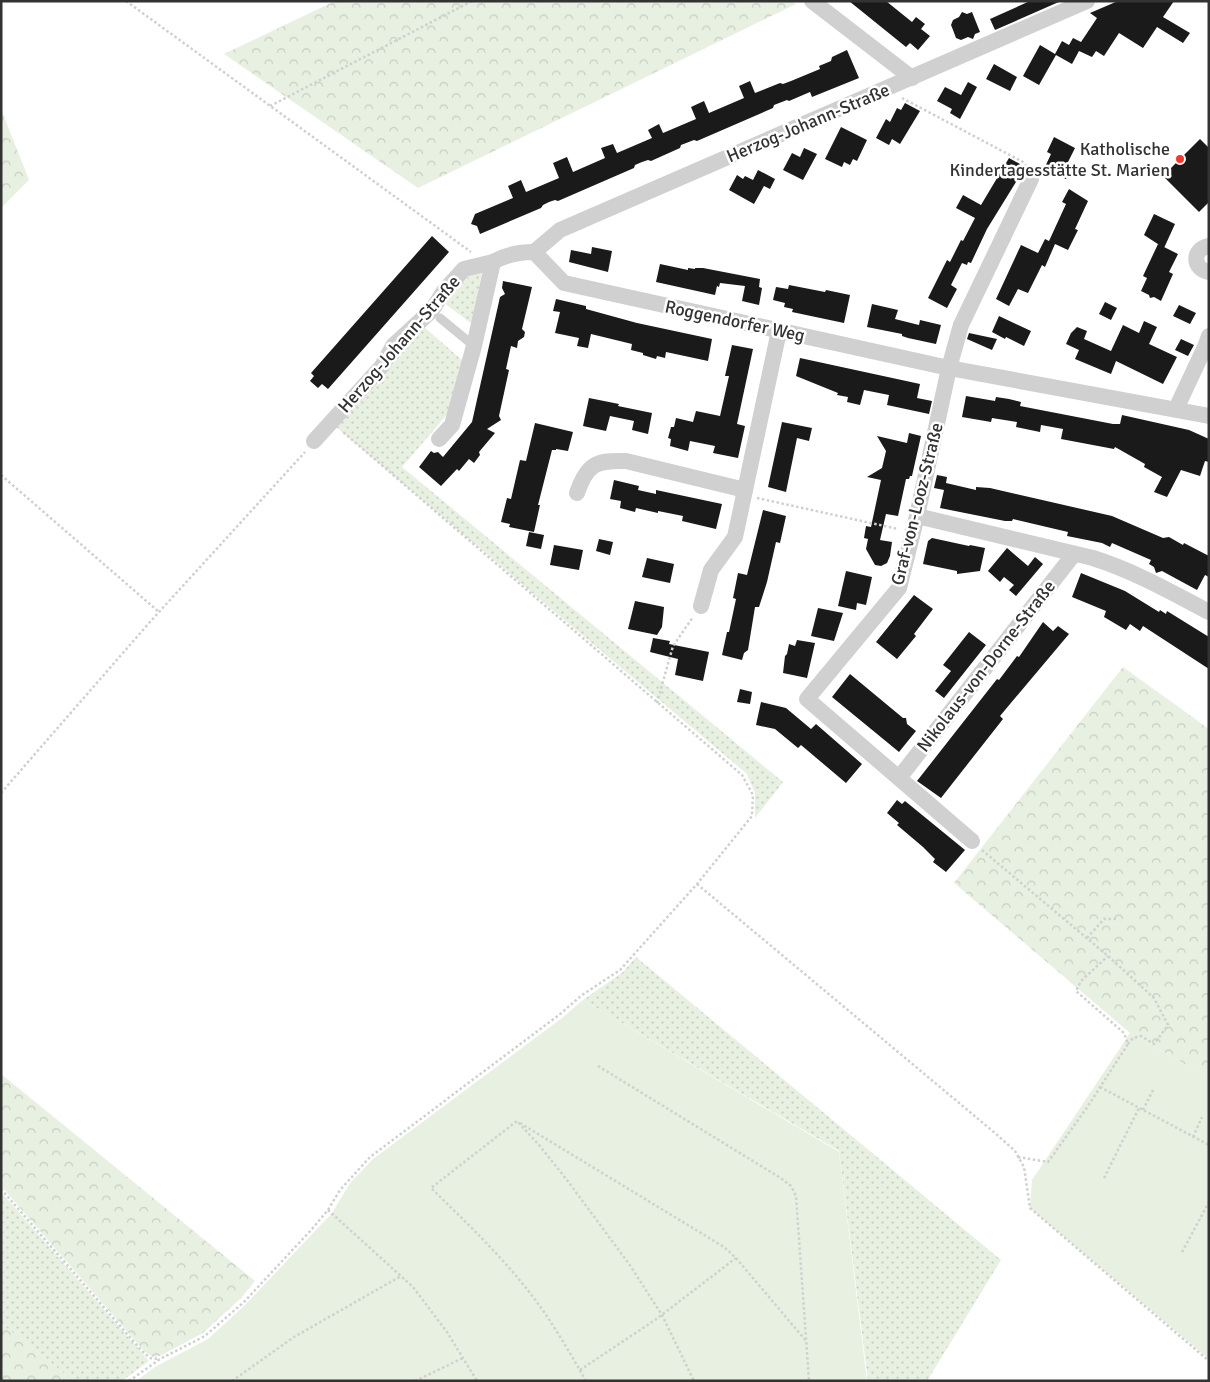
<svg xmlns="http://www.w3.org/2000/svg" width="1210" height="1382" font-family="Signika,sans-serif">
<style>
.grass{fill:url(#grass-dots)}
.forest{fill:url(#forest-crowns)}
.garden{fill:#e7f0e1}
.building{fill:#1a1a1a}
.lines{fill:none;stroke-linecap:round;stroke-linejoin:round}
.path{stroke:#d0d0d0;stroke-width:2.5;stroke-dasharray:2.5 2.5;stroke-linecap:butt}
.service{stroke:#d0d0d0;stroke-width:9}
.minor{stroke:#d0d0d0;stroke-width:16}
.poi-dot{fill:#f0392e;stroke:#fff;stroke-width:2}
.labels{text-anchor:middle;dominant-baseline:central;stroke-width:5;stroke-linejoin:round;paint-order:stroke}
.street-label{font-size:18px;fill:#333;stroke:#fff}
.poi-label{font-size:18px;fill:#333;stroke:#fff;text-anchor:end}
</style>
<defs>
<pattern id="grass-dots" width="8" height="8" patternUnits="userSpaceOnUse" patternTransform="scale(1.25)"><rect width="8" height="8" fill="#e7f0e1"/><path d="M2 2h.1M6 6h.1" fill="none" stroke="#c7cec2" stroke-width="1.8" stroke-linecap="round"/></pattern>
<pattern id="forest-crowns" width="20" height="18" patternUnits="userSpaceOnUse" patternTransform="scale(1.25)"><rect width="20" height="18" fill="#e7f0e1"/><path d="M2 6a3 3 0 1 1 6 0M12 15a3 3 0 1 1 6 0" fill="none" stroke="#c7cec2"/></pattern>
</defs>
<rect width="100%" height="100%" fill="#fff"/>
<g class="grass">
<path d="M482,272L472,324L444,303L472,273Z"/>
<path d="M423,326L463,361L451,410L402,467L783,782L755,818V793L747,774L335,426Z"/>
<path d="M636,957L1001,1260L927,1381H868L839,1151L583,1000L623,972Z"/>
<path d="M1,1192L16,1209L149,1361L122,1381H70L68,1377L33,1348L1,1324Z"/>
</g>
<g class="forest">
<path d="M335,1H792L796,4L418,188L224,54Z"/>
<path d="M1,109L29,180L1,208Z"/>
<path d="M1123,667L1209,729V1078L1130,1033L954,883Z"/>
<path d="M1,1074L255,1281L241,1298L203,1333L160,1356L153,1357L145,1352L1,1186Z"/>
<path d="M1,1324L33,1348L68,1377L70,1381H1Z"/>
</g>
<g class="garden">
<path d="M583,1000L839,1152L867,1381H136L155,1367L208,1339L245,1305L332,1213L350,1183L373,1159L562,1018Z"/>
<path d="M1130,1033L1209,1078V1359L1030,1208L1032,1180Z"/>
</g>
<g class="building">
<path d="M849,1H886L912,22L916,17L925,24L921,29L930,36L918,50L910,43L906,47Z"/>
<path d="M1030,1H1061L995,30L990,19Z"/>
<path d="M1118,1H1174L1163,17L1190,33L1183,43L1157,27L1143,48L1119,33L1104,56L1096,51L1092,57L1079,51L1072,64L1056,55L1039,85L1023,76L1040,45L1055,54L1062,41L1069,45L1073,38L1081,42L1097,18L1090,13Z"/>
<path d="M962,12L967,14L972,12L980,32L975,34L973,39L968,37L961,40L956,38L953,30L951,25L953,20L959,17Z"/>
<path d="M847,50L859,78L812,97L810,92L789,101L787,100L774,105L773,108L697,141L694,140L681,145L680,148L651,161L648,160L642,162L635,165L634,168L558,201L555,200L549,202L543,205L541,208L480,234L477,226L471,224L475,214L513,198L508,186L521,180L526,192L559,178L553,163L567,157L573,172L605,158L601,148L613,144L617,153L652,138L648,130L659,124L663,133L696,119L691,107L704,101L709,113L744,98L739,86L750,81L755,93L780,83L783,84L791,81L820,69L819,66L831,61L832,57Z"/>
<path d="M994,64L1017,77L1010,91L986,79Z"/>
<path d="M968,82L977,87L960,119L950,113L952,109L937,101L945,87L961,95Z"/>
<path d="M905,103L920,111L900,144L892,139L889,145L876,138L886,119L890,122L897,108L901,110Z"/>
<path d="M841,127L867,140L857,161L853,159L850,165L844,162L842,167L825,159Z"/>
<path d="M1054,137L1075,148L1068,162L1072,164L1066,179L1044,169L1051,154L1047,152Z"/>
<path d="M1200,139L1209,148V202L1199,212L1163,176Z"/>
<path d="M804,148L817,154L803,180L783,170L792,153L800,157Z"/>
<path d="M1009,158L1020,164L1015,174L1019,177L987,229L971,263L968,262L967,265L962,263L951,285L957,289L947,308L928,298L947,260L950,262L961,240L963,241L975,218L956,208L963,195L981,205Z"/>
<path d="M758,170L775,179L770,189L764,186L754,204L729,190L737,175L743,179L745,176L753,180Z"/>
<path d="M1069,189L1088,201L1075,229L1078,230L1068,250L1055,244L1045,267L1042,265L1028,293L1018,289L1009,306L996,299L1021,245L1038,253L1045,239L1049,241L1066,204L1062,202Z"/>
<path d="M1154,214L1175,224L1164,248L1144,235Z"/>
<path d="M432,236L449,252L328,389L322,384L318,388L310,381L314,376L311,373Z"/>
<path d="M1158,244L1178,254L1169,272L1173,274L1161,301L1154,297L1150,298L1149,295L1141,291L1147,278L1143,276Z"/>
<path d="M592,247L612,251L608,272L569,262L571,250L591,254Z"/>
<path d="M660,264L688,270V268L695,269V268H703L760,279L759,287L762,288L759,305L742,301L745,286L720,283L719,287L717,286L715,295L656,282Z"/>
<path d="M503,281L532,287L522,329L525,332L524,337L518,341L517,348L511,346L506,369L509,370L499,416L501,420L487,429L495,433L479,452L480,455L474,463L469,459L459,471L457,469L441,486L419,467L431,451L434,453L438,452L443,457L472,422L500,297L505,294L502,288Z"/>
<path d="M789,285L825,292L826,290L850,295L844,323L792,312L793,309L784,307L785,303L773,300L776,287L788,289Z"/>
<path d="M556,299L586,306V309L637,323L712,339L708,361L666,352L665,358L657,356L656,359L643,355V353L631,350L632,344L591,334L588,348L577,346L579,338L555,333L560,312L553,311Z"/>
<path d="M1105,302L1117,308L1111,320L1099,314Z"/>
<path d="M872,304L898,310L895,319L919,325L920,320L941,325L936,344L908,338L902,336V334L867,327Z"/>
<path d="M1179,305L1196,313L1190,324L1173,316Z"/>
<path d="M999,316L1031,331L1024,346L1006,337L1005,339L992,332Z"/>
<path d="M1144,321L1157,327L1149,344L1177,357L1163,384L1116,361L1111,374L1075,359L1079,350L1066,344L1071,333L1077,327L1087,331L1084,339L1111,351L1123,325L1139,333Z"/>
<path d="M969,333L997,339L992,350L967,339Z"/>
<path d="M1181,339L1194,345L1188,356L1175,350Z"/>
<path d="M732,345L753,349L737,424L745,426L738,458L713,453L715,446L690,441L688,451L670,446L671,439L668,438L671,427H674L676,418L693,422L696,411L720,416L729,376H725Z"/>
<path d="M800,358L920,384L917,398L932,401L929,414L887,405L889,395L864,390L860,405L847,402L848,397L837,395L838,393L796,376Z"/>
<path d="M966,396L995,401L996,397L1009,399L1021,402L1020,406L1113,424H1120L1122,415L1189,430L1209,439V462L1205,461L1200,476L1181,470L1167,497L1154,492L1162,477L1144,467L1145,464L1115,447L1114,449L1061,439L1063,429L1041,425L1040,432L1016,427L1017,422L992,418L991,422L962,417Z"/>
<path d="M589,398L619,404L618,406L652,413L648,434L632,430L634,421L610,416L606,431L583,426Z"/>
<path d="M782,422L812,428L809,441L797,438L786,492L768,487Z"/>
<path d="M535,423L573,432L568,451L556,449V450H552L538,505H540L534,532L509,527L510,524L501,522L507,498L511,499L520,460L526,461Z"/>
<path d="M909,433L921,436L912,476H910L909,479H906L898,516L886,514L880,540L892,542L890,556L887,563L881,566L875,565L866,549L868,539L864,538L866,526L871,527L881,480L867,477L882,468L886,451L877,436L907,443Z"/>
<path d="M937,475L947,477L946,483L976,490V487L990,488L1112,516L1163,538L1169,537L1183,545L1184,543L1209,556V577L1205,575L1197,590L1162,571L1156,573L1154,567L1149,564L1151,560L1112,543L1110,547L1102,543L1067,536L1068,532L1013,519L1012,521H1005L940,508L944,490L934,488Z"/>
<path d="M614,480L639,486L638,490L656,494V490L722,504L716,529L682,521L683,516L658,511V513L636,508L635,512L620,508L621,501L610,499Z"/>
<path d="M763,510L786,516L780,543L776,542L767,582L759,607H755L748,650L744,653L742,660L722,655L727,632H729L736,599L733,598L738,573L747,575Z"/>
<path d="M529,532L544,535L541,549L526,546Z"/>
<path d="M932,538L969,546L970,545L985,548L980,571L957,574V571L923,564L928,541Z"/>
<path d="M599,539L613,542L610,555L596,551Z"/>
<path d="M554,545L583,550L579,570L550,565Z"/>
<path d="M1007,548L1028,566L1035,557L1043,564L1016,596L1009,590L1014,585L1004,577L1000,582L988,571Z"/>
<path d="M647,558L674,564L670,583L642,577Z"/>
<path d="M846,571L872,577L866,605L857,603L856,610L838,606Z"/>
<path d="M1081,573L1125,591L1159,612L1160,610L1166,614L1167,611L1209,637V669L1143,626L1140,631L1130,624L1126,630L1104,617L1106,611L1072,597Z"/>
<path d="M914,595L933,609L914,634L916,636L897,659L876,642Z"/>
<path d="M635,601L664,607L662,627L657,635L628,629Z"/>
<path d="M818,608L843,613L834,641L811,636Z"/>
<path d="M1043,622L1053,631L1058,626L1069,634L1000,716L1003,719L941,798L917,781L997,679L999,680L1017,656L1019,657Z"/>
<path d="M969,632L986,645L944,698L935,691L951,671L943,665Z"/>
<path d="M653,638L670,641L669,644L709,652L703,681L675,675L678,659L650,652Z"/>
<path d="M797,640L815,643L807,678L783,673L785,656L787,654L789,644L795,646Z"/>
<path d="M850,674L903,718H906L907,724L916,731L899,752L832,697Z"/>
<path d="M740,689L752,692L750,704L737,702Z"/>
<path d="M761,702L786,708L811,729L816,724L862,764L846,783L801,745L798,748L775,729L756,725Z"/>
<path d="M897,800L902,804L905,801L965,850L946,872L933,862L935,859L923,847L897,825L899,823L887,813Z"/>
</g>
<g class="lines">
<g class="path">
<path d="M126,1L471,252"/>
<path d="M902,98L1023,162L1026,166"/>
<path d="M270,106L472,1"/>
<path d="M1,475L159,612"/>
<path d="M757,498L898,529"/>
<path d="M657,703L673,646L693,617"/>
<path d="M1,793L149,623L305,452"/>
<path d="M982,850L1108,956L1154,998L1168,1025L1154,1044L1141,1036L1133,1038L1128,1044"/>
<path d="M697,884L995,1133L1015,1151L1024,1167L1030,1208L1209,1361"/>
<path d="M1087,938L1104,919H1118"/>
<path d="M598,1066L779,1177L791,1186L796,1196L809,1381"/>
<path d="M1100,1087L1209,1145"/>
<path d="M1143,1110L1153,1090"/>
<path d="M520,1123L724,1247L736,1258L807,1342"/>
<path d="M1193,1137L1202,1117"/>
<path d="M1018,1157L1048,1162L1088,1106L1128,1044L1124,1033L1076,991L1081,981L1108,956"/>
<path d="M1104,1178L1139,1108"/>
<path d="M1,1189L141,1350L150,1358L160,1359"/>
<path d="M328,1210L413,1287L447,1332L477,1381"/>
<path d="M1182,1252L1209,1202"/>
<path d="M580,1370L655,1320L736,1258"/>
<path d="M129,1381L160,1359L205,1336L244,1302L312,1229L328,1210L340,1190L370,1157L559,1015L582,995L620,970L697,884L752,816L753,795L742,775L342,431"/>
<path d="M232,1381L294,1337L401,1276"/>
<path d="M415,1381L463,1358"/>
<path d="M586,1381C573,1358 559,1334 544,1312C512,1266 471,1227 431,1188L517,1121L539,1145L567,1180L629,1264L662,1315L694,1381"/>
</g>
<path class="service" d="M440,318L474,346"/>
<g class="minor">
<path d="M812,1L912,78"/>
<path d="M1209,246C1192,249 1192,269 1209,272"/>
<path d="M534,252L560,230L1087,1"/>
<path d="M1176,409L1205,347L1209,336"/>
<path d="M439,439L452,425L474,346L493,262C507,254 519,252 534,252L564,283L949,368L1209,416"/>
<path d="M314,441L382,366L393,346L432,310L444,291L464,269L493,262"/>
<path d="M577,493C587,464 596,460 626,461L745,490"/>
<path d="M917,516L1093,558C1134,571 1171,592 1209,612"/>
<path d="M701,606L711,570L735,537L779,331"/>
<path d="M899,778L1074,554"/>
<path d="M972,841L807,699L899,588L917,516L949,368L961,325L1031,179"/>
</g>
</g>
<circle class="poi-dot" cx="1180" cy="159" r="5"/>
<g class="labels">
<g class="street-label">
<text transform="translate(808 123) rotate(-23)">Herzog-Johann-Straße</text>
<text transform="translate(735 321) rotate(12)">Roggendorfer Weg</text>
<text transform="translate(399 344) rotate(-49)">Herzog-Johann-Straße</text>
<text transform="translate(917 504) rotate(-76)">Graf-von-Looz-Straße</text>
<text transform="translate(986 666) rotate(-52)">Nikolaus-von-Dorne-Straße</text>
</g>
<g class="poi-label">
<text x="1170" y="149">Katholische<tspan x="1170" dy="21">Kindertagesstätte St. Marien</tspan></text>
</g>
</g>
<rect width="1210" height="1382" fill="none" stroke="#333333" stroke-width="5"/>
</svg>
